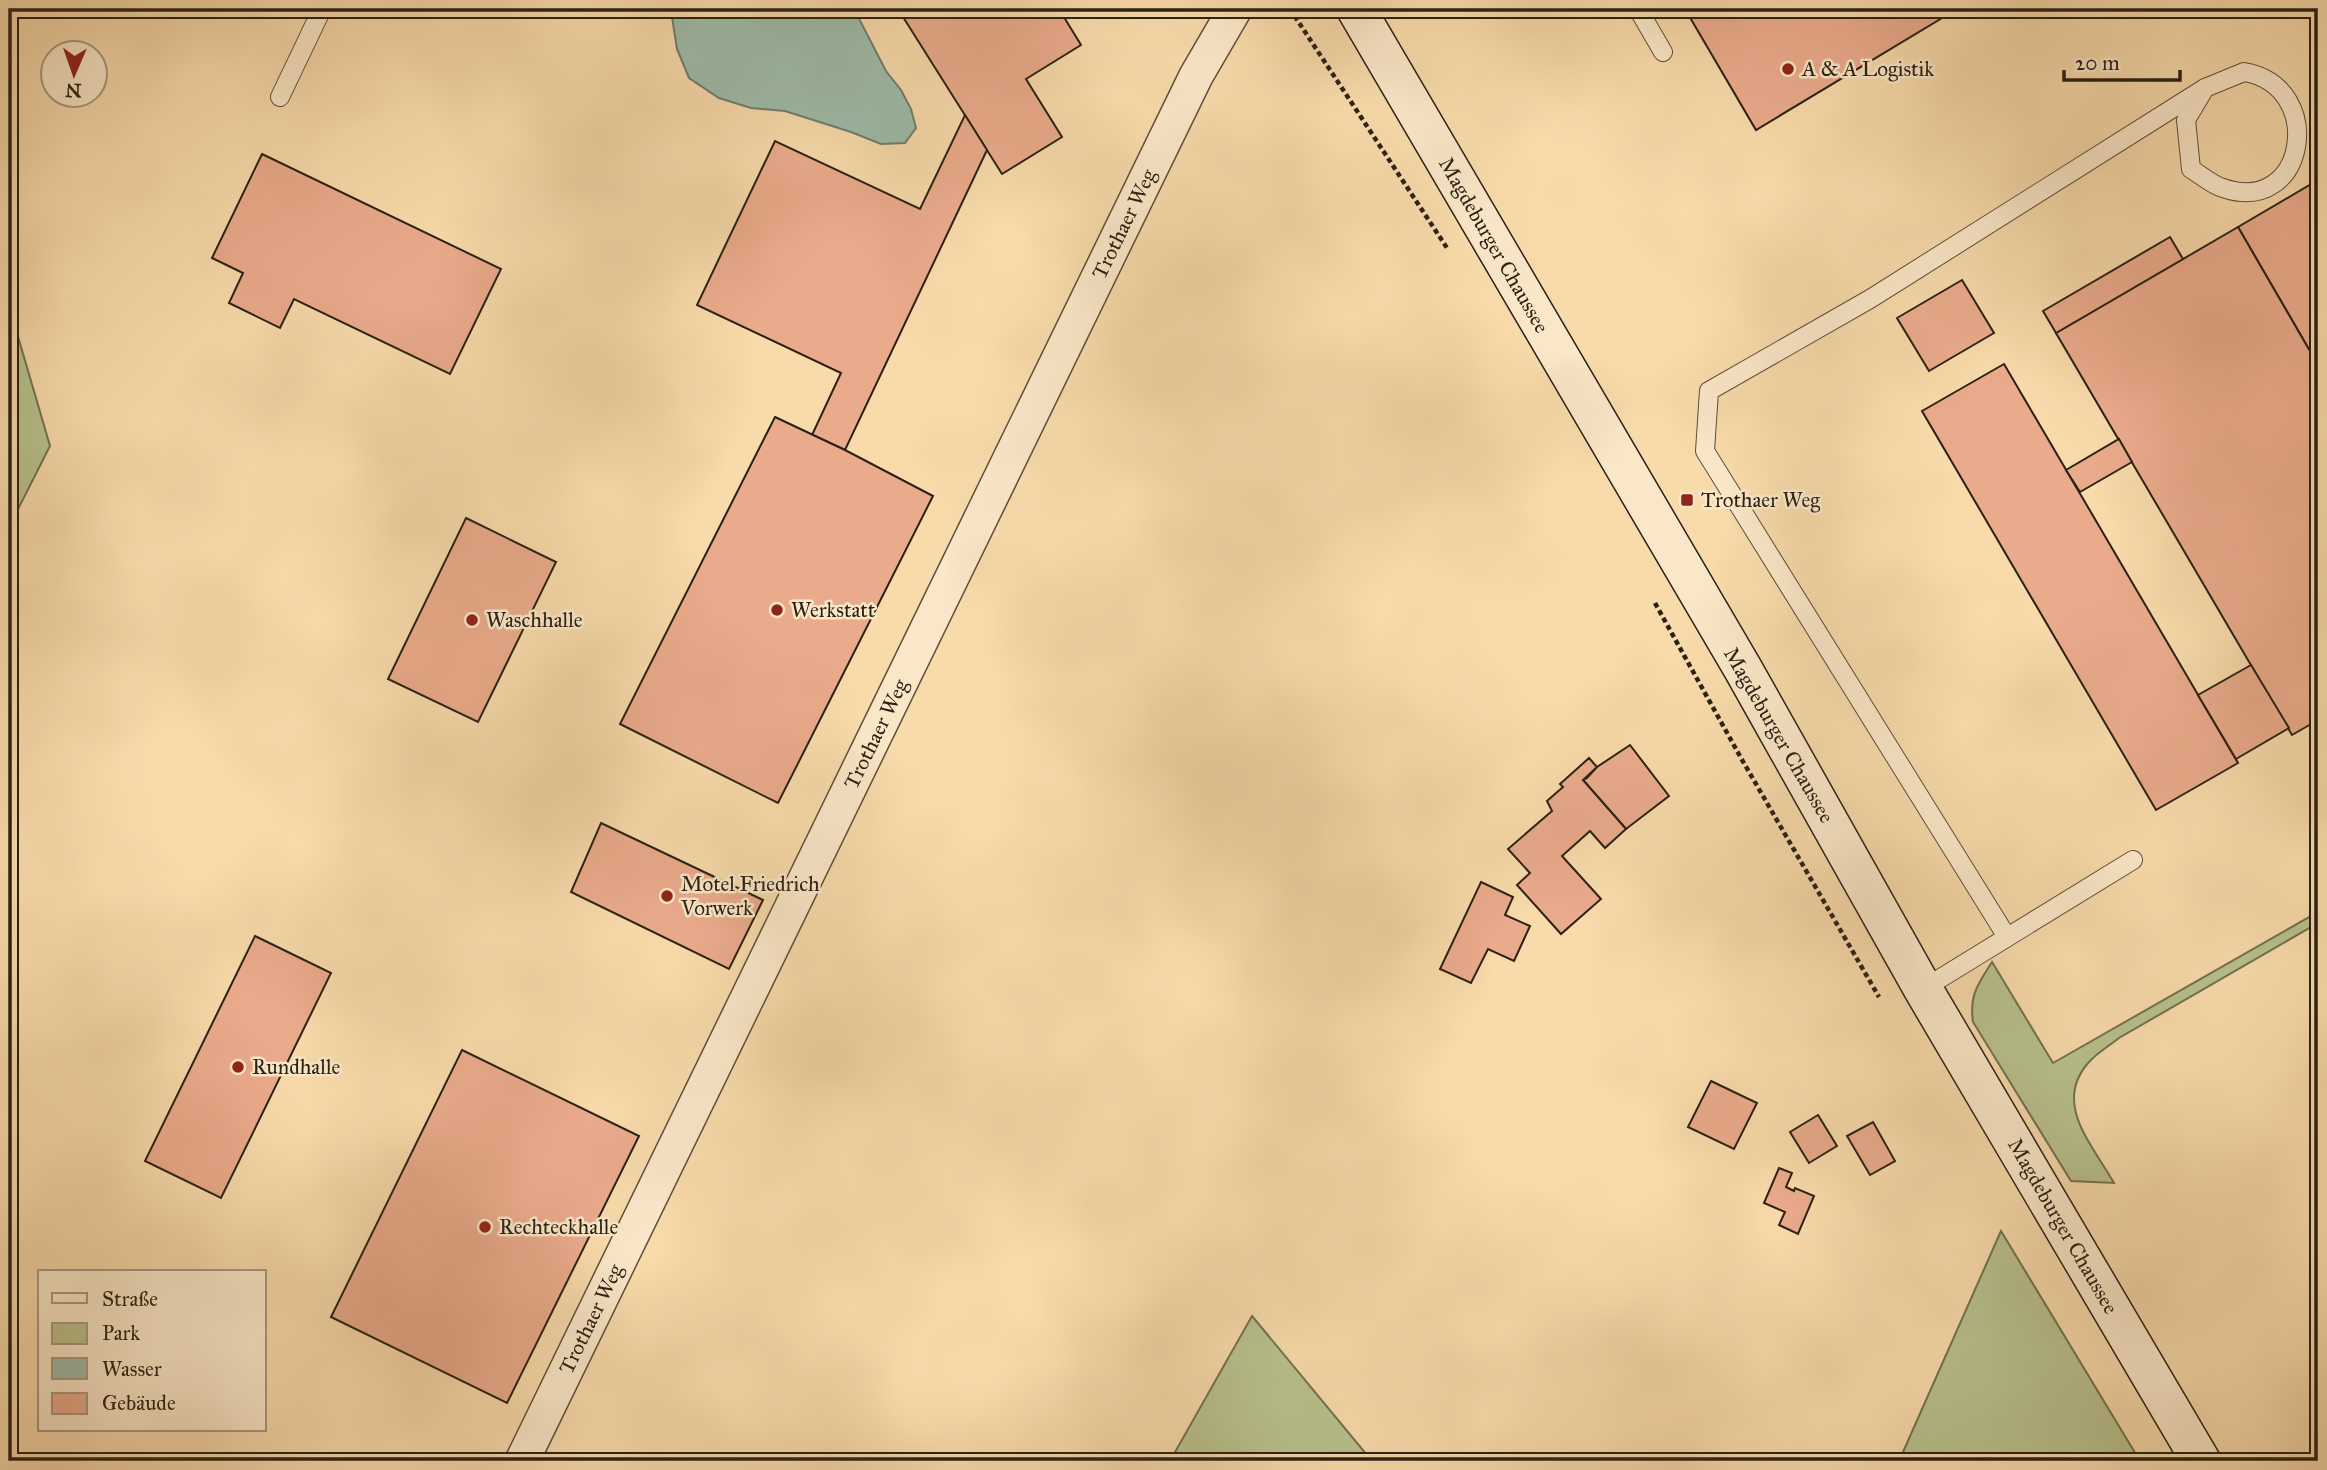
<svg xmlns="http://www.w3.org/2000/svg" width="2327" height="1470" font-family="'IM FELL Great Primer',serif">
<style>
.green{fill:#b8c18d;stroke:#727150;stroke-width:2}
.water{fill:#9dbba9;stroke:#6f7d6d;stroke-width:2}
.building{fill:#eaab8c;stroke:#2b2113;stroke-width:2}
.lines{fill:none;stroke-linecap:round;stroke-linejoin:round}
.service-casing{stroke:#5e4f39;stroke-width:20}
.minor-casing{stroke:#5e4f39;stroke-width:36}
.secondary-casing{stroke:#2b2113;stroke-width:41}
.path{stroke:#2b2113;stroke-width:4.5;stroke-dasharray:5 3.5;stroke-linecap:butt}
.service{stroke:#fae7c8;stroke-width:18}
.minor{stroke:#fae7c8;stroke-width:33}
.secondary{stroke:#fae7c8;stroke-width:38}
.poi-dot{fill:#8f2418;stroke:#fae7c8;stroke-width:2.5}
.labels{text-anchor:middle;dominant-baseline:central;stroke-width:5;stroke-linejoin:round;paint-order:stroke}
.poi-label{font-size:21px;fill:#2b2113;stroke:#fae7c8;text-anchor:start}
.street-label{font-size:21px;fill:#2b2113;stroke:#fae7c8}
</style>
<rect width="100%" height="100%" fill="#f8daab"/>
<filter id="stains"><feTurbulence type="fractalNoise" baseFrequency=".00286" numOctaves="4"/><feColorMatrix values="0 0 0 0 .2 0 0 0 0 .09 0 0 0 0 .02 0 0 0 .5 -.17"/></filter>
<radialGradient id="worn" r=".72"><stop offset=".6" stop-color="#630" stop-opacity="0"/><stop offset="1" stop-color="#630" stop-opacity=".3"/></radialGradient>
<g class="green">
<path d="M9,306L50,446L9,527Z"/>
<path d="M2318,912V923L2119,1038C2109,1046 2097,1053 2089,1062C2052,1103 2092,1144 2114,1183L2071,1181L1973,1022C1969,995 1978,984 1992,962L2053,1063Z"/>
<path d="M2001,1231L2140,1461H1899Z"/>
<path d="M1252,1316L1372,1461H1170Z"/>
</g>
<path class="water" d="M675,9H854L886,71L901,90L911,109L916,128L905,143L881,144L851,132L785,111L751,108L719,98L689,78L677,49L672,17Z"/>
<g class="building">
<path d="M898,9H982L987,17L1001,9H1059L1081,45L1026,79L1062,137L1002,174Z"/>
<path d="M1685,9H1957L1756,130Z"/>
<path d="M965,115L987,150L845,450L812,435L841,373L697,305L775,141L920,209Z"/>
<path d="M262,154L501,269L450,374L294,299L280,328L229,303L243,273L212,258Z"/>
<path d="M2318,180V365L2238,227Z"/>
<path d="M2238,227L2318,365V720L2292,735L2056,333Z"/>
<path d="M2170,237L2183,259L2056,333L2043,311Z"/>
<path d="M1962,280L1994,333L1929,371L1897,318Z"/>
<path d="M2004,364L2238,763L2156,810L1922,411Z"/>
<path d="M775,417L845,450L933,496L778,803L620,724Z"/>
<path d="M2119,439L2132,462L2080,492L2066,470Z"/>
<path d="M466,518L556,562L478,722L388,679Z"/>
<path d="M2251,665L2289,728L2236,759L2198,695Z"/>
<path d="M1630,745L1669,796L1626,829L1583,780L1587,778L1597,767Z"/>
<path d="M1589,758L1597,767L1583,780L1626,829L1605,848L1590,831L1562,856L1601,899L1561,934L1517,885L1530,873L1508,849L1552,811L1547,801L1563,787L1560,784Z"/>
<path d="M601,823L763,900L729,969L571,892Z"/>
<path d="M1481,882L1513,897L1505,915L1530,926L1514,961L1488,949L1471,983L1440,969Z"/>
<path d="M255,936L331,973L221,1198L145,1161Z"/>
<path d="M462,1050L639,1136L507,1403L331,1317Z"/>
<path d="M1711,1081L1757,1103L1734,1149L1688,1127Z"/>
<path d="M1818,1115L1837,1146L1809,1163L1790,1132Z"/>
<path d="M1873,1122L1895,1161L1870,1175L1847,1136Z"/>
<path d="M1779,1168L1792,1173L1786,1187L1794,1191L1795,1188L1814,1196L1798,1234L1779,1225L1785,1212L1764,1203Z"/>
</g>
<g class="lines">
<defs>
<g id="service">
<path d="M1638,9L1663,52"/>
<path d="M2244,72C2327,86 2307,217 2223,188C2212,185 2201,175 2191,169L2186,120L2205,88Z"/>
<path d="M280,97L322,9"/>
<path d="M2007,937L1705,451L1709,391L1870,299L2205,88"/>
<path d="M1923,989L2133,860"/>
</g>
<path id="minor" d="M522,1461L1196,76L1235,9"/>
<path id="secondary" d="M1356,9L1743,669L1923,989L2201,1461"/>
</defs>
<use href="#service" class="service-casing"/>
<use href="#minor" class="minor-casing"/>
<use href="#secondary" class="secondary-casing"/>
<g class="path">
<path d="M1290,9L1447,248"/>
<path d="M1655,603L1741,758L1879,997"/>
</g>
<use href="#service" class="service"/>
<use href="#minor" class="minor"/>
<use href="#secondary" class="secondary"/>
</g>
<g class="poi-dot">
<circle cx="1788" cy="69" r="7"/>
<rect x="1680" y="493" width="14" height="14" rx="3.5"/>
<circle cx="777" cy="610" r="7"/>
<circle cx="472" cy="620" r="7"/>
<circle cx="667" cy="896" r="7"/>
<circle cx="238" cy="1067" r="7"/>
<circle cx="485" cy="1227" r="7"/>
</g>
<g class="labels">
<g class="poi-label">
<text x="1802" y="69">A &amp; A Logistik</text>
<text x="1701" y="500">Trothaer Weg</text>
<text x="791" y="610">Werkstatt</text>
<text x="486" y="620">Waschhalle</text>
<text x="681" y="884">Motel Friedrich<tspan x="681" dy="24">Vorwerk</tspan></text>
<text x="252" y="1067">Rundhalle</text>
<text x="499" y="1227">Rechteckhalle</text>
</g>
<g class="street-label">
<text transform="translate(1124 224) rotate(-64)">Trothaer Weg</text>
<text transform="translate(1494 245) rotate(60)">Magdeburger Chaussee</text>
<text transform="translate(876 734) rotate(-64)">Trothaer Weg</text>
<text transform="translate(1779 735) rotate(60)">Magdeburger Chaussee</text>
<text transform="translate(2063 1226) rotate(60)">Magdeburger Chaussee</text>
<text transform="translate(591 1319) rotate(-64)">Trothaer Weg</text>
</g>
</g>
<rect width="2327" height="1470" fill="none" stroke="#f8daab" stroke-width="35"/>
<rect x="10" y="10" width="2306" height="1449" fill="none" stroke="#2b2113" stroke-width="3.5"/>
<rect x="18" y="18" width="2292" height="1435" fill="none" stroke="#2b2113" stroke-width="2"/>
<rect x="38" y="1270" width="228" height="161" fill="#fae7c8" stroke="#a79880" stroke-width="2"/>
<rect x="52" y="1293" width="35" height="10" fill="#fae7c8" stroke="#a79880" stroke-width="2"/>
<text x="102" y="1306" font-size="21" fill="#2b2113">Straße</text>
<rect x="52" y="1323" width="35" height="21" fill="#b8c18d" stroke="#a79880" stroke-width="2"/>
<text x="102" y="1340" font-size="21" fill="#2b2113">Park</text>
<rect x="52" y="1358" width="35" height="21" fill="#9dbba9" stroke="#a79880" stroke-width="2"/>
<text x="102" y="1376" font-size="21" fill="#2b2113">Wasser</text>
<rect x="52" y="1393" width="35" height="21" fill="#eaab8c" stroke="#a79880" stroke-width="2"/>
<text x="102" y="1410" font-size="21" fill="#2b2113">Gebäude</text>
<g transform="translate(74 74) rotate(182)"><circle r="33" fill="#fae7c8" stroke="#a79880" stroke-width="2"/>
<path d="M0-5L12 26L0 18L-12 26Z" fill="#8f2418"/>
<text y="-10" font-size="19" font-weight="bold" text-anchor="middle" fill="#2b2113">N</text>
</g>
<path d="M2064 70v10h116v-10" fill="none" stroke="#2b2113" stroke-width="3.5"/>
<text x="2075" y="70" font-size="21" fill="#2b2113" stroke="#fae7c8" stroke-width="5" paint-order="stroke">20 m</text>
<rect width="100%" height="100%" filter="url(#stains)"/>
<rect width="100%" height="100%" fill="url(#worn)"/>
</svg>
